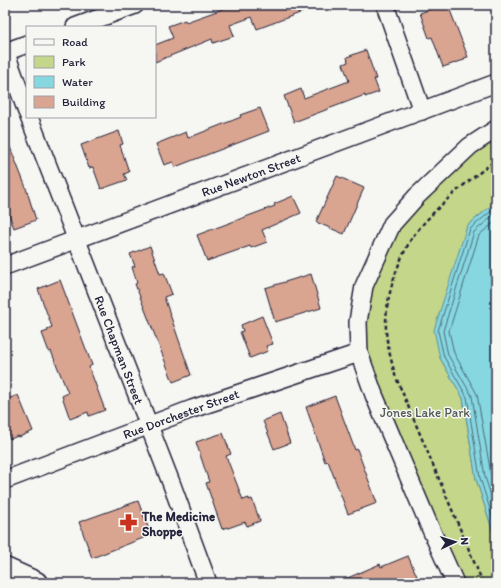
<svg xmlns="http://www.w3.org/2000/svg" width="501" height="588" font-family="Itim,sans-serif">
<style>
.green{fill:#c3d68a;stroke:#727c62}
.water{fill:#87d7e0;stroke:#5f8f9e}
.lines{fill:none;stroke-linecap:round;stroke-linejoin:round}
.shore{stroke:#4a6a7d;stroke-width:1}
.building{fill:#d9a490;stroke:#22223b}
.minor-casing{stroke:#22223b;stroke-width:20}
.primary-casing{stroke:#22223b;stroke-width:25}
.path{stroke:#22223b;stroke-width:2.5;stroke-dasharray:4 3;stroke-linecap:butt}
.minor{stroke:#f6f6f2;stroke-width:17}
.primary{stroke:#f6f6f2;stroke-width:22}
.labels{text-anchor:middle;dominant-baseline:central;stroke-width:3;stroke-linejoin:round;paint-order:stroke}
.street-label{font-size:13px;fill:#22223b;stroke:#f6f6f2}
.park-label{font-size:13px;fill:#525853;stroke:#f6f6f2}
.poi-label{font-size:13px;font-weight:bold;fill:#22223b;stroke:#f6f6f2;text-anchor:start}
</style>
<rect width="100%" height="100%" fill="#f6f6f2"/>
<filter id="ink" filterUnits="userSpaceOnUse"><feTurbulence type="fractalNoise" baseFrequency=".025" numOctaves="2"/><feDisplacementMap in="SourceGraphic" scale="8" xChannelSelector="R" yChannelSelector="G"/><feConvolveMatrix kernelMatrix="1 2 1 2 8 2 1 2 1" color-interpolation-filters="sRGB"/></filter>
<g filter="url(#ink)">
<path class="green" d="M496,129V202L467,226L440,358L463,398L476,479L496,541V583H455L374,395L358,322L392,224Z"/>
<path class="water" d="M496,202V541L476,479L463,398L440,358L434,330L467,226Z"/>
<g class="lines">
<g class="shore">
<path d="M496,207L470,229L438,331L444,357L467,397L480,478L496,528"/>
<path d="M496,213L474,232L443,331L448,355L472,396L485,477L496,511"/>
<path d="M496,221L479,235L449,331L454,353L477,394L491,475L496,492"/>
</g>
</g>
<g class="building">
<path d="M234,5H315L316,7L257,29L252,17L230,25L234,36L213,43L212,39L155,62V45L173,38L168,26L185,20L186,22Z"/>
<path d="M442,5H448L468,57L464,58V60L443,67L432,37L429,38L420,13Z"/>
<path d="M366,50L376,79H374L379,92L365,97V95L294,122L284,96L301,89L304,98L349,81L343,64L348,62L347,57Z"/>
<path d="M260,108L269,131L175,167L173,162L164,165L156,144L186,132L188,138L241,117L240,115Z"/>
<path d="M119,131L123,144L120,145L129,172L124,174L127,180L101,189L93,167L89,168L81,145Z"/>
<path d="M5,137H6L25,185L36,220L14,228L5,204Z"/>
<path d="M337,176L364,188L344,234L316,222Z"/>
<path d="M293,196L301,213L262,230L267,242L251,248L250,246L207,261L197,235L275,206L274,204Z"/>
<path d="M150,246L160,274L164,273L172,294L164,297L191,375L173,382L135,284L137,283L132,267L135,266L130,254Z"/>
<path d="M311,274L321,308L275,322L265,288Z"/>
<path d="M60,280L92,365L89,367L105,410L89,416L88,412L70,419L62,396L68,393L51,351L49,352L42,333L48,331L47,329L52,327L38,289Z"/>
<path d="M262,316L273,344L266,346L268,351L250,358L240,332L243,331L241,325Z"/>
<path d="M18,395L33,431L19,437L18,436L10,439L5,428V400Z"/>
<path d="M335,396L355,450L357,449L377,503L348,514L328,461L325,462L306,407Z"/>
<path d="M280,414L290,443L274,449L263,421Z"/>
<path d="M223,433L231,454L226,456L243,500L249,498V500L252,499L260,521L247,526L245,522L228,528L227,527L222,529L206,483L209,482L196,442Z"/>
<path d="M138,501L151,535L92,558L79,522Z"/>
<path d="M408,556L420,583H336L380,564L381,567Z"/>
</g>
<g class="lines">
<defs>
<g id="minor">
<path d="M385,5L422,111"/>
<path d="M75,27L135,5"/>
<path d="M5,51L27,112"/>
<path d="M5,52L27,44"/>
<path d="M29,117L172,485L208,583"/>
<path d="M5,266L496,83"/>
<path d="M5,480L192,409L359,353"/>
<path d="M455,583L429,525L374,395L359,353L358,322L364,286L392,224L417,196L470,146L496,129"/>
</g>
<path id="primary" d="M5,569L36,583"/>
</defs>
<use href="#minor" class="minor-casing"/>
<use href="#primary" class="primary-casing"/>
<path class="path" d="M483,583L395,375C391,358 385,340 386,322C387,292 398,261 413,236C417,231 421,226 425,222C446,198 471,179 496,160"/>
<use href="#minor" class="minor"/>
<use href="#primary" class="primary"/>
</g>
</g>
<defs>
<symbol id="pharmacy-bare" viewBox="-9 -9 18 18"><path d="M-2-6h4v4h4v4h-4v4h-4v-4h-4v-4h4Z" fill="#c8321e" stroke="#f6f6f2" stroke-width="2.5" paint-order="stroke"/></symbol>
</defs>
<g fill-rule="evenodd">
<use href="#pharmacy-bare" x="116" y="510" width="25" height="25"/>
</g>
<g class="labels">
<g class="street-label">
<text transform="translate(251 175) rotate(-20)">Rue Newton Street</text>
<text transform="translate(119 350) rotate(69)">Rue Chapman Street</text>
<text transform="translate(181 414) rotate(-20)">Rue Dorchester Street</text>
</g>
<g class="park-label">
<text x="425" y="412">Jones Lake Park</text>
</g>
<g class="poi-label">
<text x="142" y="516">The Medicine<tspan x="142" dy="15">Shoppe</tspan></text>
</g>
</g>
<rect width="501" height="588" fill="none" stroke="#f6f6f2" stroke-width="20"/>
<rect x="10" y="10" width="481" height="568" fill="none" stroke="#22223b" stroke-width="1.5" filter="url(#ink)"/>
<rect x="26" y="26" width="130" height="92" fill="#f6f6f2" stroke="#a1a1a9"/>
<rect x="34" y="39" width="20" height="6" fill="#f6f6f2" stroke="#a1a1a9"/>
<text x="62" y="46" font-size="12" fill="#22223b">Road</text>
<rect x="34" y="56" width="20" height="12" fill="#c3d68a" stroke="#a1a1a9"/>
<text x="62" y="66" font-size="12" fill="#22223b">Park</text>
<rect x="34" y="76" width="20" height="12" fill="#87d7e0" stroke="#a1a1a9"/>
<text x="62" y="86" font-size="12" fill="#22223b">Water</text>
<rect x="34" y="96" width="20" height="12" fill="#d9a490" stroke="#a1a1a9"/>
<text x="62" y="106" font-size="12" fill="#22223b">Building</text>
<g transform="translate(455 542) rotate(86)" stroke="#f6f6f2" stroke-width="3" paint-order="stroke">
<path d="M0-3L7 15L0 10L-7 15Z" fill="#22223b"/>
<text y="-6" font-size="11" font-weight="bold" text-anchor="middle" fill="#22223b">N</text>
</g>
</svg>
